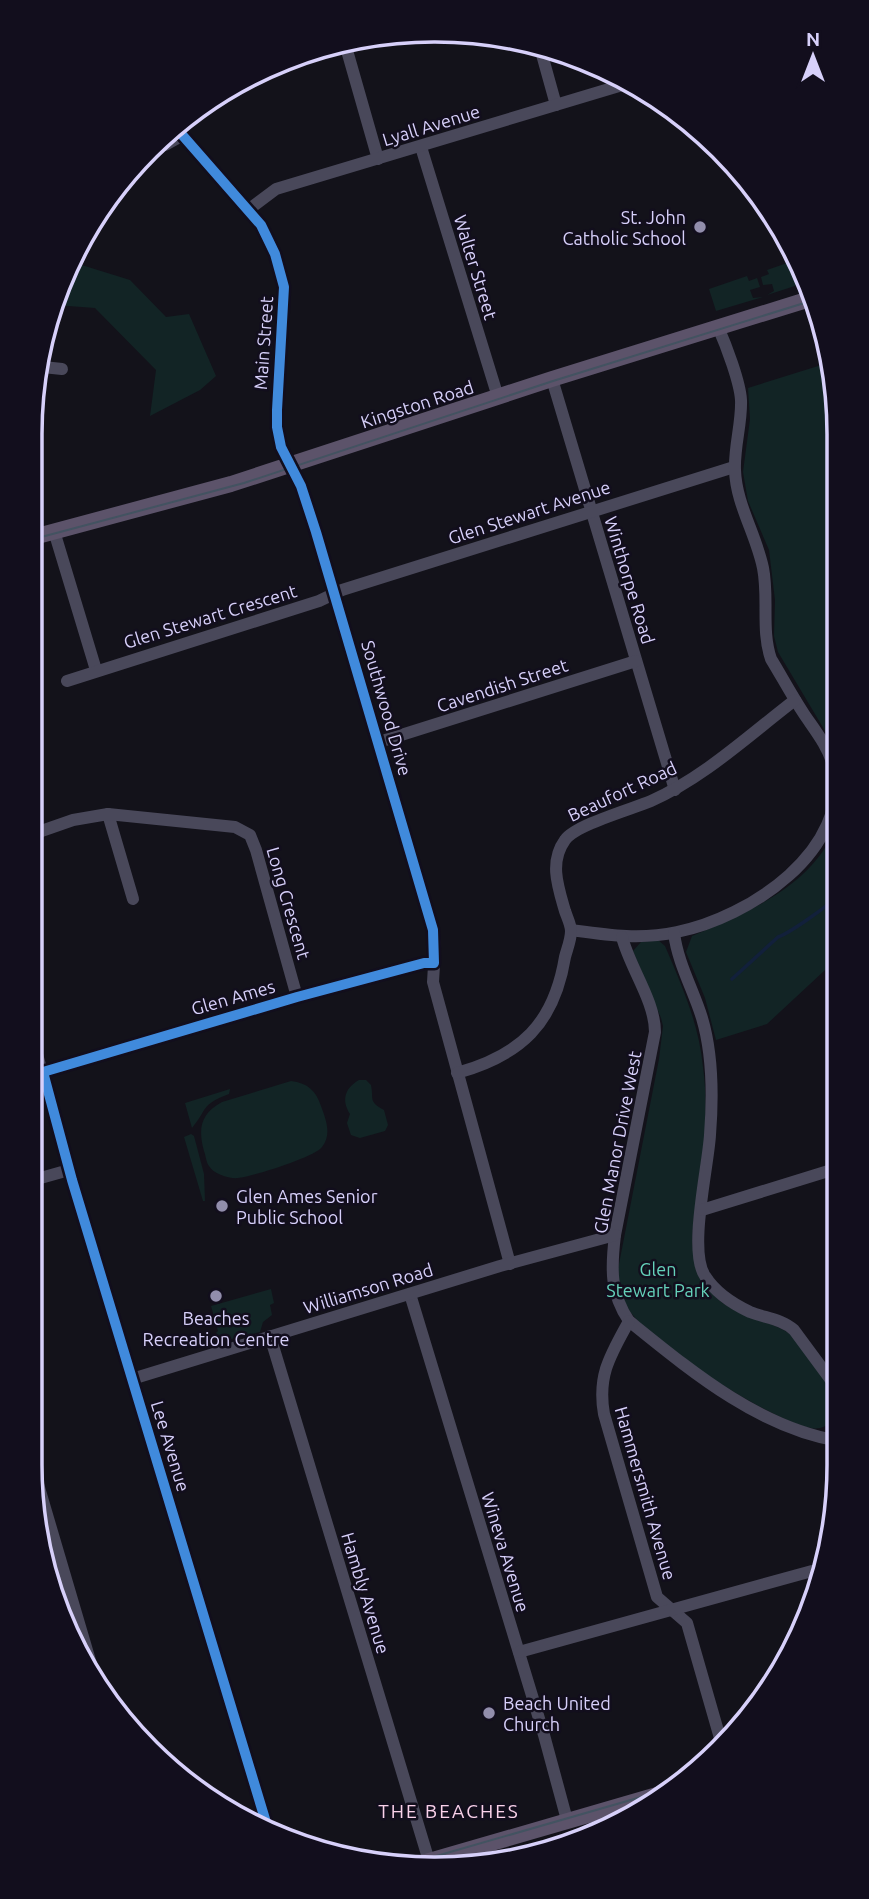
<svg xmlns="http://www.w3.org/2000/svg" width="869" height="1899" font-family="Ubuntu,sans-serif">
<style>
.green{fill:#122425}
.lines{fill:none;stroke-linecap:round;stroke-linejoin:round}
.stream{stroke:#12203b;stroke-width:3.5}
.minor{stroke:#49485a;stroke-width:12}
.major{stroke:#5c536a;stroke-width:16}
.tram{stroke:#435361;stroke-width:2}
.cycleway-casing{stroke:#120e1d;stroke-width:15}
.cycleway{stroke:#408adc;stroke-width:10}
.poi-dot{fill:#928eac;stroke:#120e1d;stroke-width:2.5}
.labels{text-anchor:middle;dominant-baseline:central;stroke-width:5;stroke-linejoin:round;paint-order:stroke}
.street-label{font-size:18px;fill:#d7d0fa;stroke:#120e1d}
.poi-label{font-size:18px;fill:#d7d0fa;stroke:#120e1d;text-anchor:start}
.park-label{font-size:18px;fill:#65d1ba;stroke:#120e1d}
.neighbourhood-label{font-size:19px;letter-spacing:2px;fill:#fad2ea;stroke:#120e1d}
.rim{fill:none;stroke:#d7d0fa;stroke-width:3.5}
</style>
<rect width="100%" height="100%" fill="#13121a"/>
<g class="green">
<path d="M72,262L130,280L166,317L189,314L216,376L200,390L150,416L156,370L95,308L55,305L60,280Z"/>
<path d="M790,262L798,285L767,295L774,291L772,284L763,285L761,277L769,274L767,270Z"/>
<path d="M747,276L749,281L757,278L760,287L750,290L753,298L763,297L716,311L709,289Z"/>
<path d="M831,362L836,381L837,751L778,652L774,636L775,600L769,550L748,501L743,472L750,419L748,388Z"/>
<path d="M837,824L838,958L767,1024L716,1040L705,998L686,952L692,936C748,912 814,886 837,824Z"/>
<path d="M658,940L665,946C682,986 699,1024 703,1067C707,1096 706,1129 703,1158C699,1203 678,1252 710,1291C732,1318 767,1317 793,1336C803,1350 830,1383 836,1397C841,1413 829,1432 811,1428C770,1420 653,1345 629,1310C621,1297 619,1284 618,1269L659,1059L663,1026L661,1018L633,951L641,942Z"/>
<path d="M359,1080H366L371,1085C374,1100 368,1101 384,1110L388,1125L385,1131L360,1138L351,1135L347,1123L350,1114C341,1100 345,1088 359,1080Z"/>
<path d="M291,1081C308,1083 316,1091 321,1106C326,1120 332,1134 322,1147C315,1157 251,1177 238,1178C230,1179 213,1174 209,1166C206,1162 206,1156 204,1151C198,1129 200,1114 222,1102Z"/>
<path d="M230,1089L229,1094C200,1105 208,1109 192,1128L185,1103Z"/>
<path d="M191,1134L194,1136L204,1174L205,1201H203L184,1137Z"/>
<path d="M271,1289L274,1303L270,1305L272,1315L263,1322L260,1332L223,1341L216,1333L218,1331L211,1306Z"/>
</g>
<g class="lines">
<g class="stream">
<path d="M836,608V618"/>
<path d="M732,979L778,937C790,933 826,907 837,897"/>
</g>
<g class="minor">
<path d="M346,47L378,159"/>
<path d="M541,51L556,105"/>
<path d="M177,129L261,225L275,254L284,287L277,410V427L281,447L301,486L316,532L433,930L435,949L433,982L510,1264"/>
<path d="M154,145H165L183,135"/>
<path d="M421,147L498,397"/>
<path d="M248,210L276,189L629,83"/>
<path d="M43,367L62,369"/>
<path d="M552,379L675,790"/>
<path d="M54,531L96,670"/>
<path d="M67,681L319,601L342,590L734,467"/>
<path d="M379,742L636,661"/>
<path d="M108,814L133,899"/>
<path d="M30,835L73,820L108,814L235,827L250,835L256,850L297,997"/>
<path d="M571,930C608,935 640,940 677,932C748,918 853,850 833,765C828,746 814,729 804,714C792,696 782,677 771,659C761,630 769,598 763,568C756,534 736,504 735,470C734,446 742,423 741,400C740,382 726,345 718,327"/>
<path d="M674,933C678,964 693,989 702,1018C713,1055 713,1097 710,1135C708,1168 688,1251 705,1276C715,1292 733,1304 750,1312C765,1318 782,1319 794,1330L839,1391"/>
<path d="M622,937C630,968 655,1001 655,1032L615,1235C611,1268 610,1293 629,1321C691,1371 759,1428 839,1441"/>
<path d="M30,1029L72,1180L268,1829"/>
<path d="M43,1072L297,997L424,963H434"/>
<path d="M457,1073C521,1055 554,1024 565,957C567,949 571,940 571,931C571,925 567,917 565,911C558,887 549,862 565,840C575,825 632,809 651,801C705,777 749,735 795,700"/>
<path d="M30,1181L69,1170"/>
<path d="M702,1210L838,1168"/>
<path d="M410,1294L544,1735L567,1820"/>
<path d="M629,1321C611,1354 597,1375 604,1414L657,1597L687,1623L722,1745"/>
<path d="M270,1336L429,1861"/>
<path d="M132,1379L500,1266L615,1235"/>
<path d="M30,1457L91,1664"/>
<path d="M519,1652L812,1571"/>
<path d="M603,1810L607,1825"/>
<path d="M464,1850L469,1865"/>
</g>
<g class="major">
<path d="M30,538L231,484L552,379L813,298"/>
<path d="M419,1864L664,1793"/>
</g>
<g class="tram">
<path d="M30,540L244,483L553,381L814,300"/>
<path d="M412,1863L669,1789"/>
</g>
<defs>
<path id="cycleway" d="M177,129L261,225L275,254L284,287L277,410V427L281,447L301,486L316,532L433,930L434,963H424L297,997L43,1072L72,1180L268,1829"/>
</defs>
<use href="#cycleway" class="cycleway-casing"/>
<use href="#cycleway" class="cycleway"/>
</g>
<g class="poi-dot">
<circle cx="700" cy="227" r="7"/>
<circle cx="222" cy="1206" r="7"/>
<circle cx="216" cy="1296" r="7"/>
<circle cx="489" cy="1713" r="7"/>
</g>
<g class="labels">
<g class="street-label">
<text transform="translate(431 125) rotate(-17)">Lyall Avenue</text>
<text transform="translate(476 267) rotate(73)">Walter Street</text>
<text transform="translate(263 343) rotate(-86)">Main Street</text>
<text transform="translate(417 404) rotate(-18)">Kingston Road</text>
<text transform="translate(529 512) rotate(-18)">Glen Stewart Avenue</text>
<text transform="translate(630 580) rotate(73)">Winthorpe Road</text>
<text transform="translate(210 616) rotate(-17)">Glen Stewart Crescent</text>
<text transform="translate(502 685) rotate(-18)">Cavendish Street</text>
<text transform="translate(387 708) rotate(74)">Southwood Drive</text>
<text transform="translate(622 791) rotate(-25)">Beaufort Road</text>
<text transform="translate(289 903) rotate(74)">Long Crescent</text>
<text transform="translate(233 997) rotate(-16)">Glen Ames</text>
<text transform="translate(617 1142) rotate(-79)">Glen Manor Drive West</text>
<text transform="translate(368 1288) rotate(-17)">Williamson Road</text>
<text transform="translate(171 1446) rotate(73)">Lee Avenue</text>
<text transform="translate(646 1493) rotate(74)">Hammersmith Avenue</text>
<text transform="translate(506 1552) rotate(73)">Wineva Avenue</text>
<text transform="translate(366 1593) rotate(73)">Hambly Avenue</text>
</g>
<g class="poi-label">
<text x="686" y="217" text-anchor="end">St. John<tspan x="686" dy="21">Catholic School</tspan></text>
<text x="236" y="1196">Glen Ames Senior<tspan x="236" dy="21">Public School</tspan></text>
<text x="216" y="1318" text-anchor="middle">Beaches<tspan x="216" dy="21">Recreation Centre</tspan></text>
<text x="503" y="1703">Beach United<tspan x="503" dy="21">Church</tspan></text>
</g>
<g class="park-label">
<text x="658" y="1269">Glen<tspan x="658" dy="21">Stewart Park</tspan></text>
</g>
<g class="neighbourhood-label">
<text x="449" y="1811">THE BEACHES</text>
</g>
</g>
<path d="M0 0H869V1899H0ZM434 42H435A392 392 0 0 1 827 434V1465A392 392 0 0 1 435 1857H434A392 392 0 0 1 42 1465V434A392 392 0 0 1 434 42Z" fill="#120e1d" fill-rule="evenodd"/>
<path class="rim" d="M434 42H435A392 392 0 0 1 827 434V1465A392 392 0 0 1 435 1857H434A392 392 0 0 1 42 1465V434A392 392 0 0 1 434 42Z"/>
<g transform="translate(813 56)" stroke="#120e1d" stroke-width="5" paint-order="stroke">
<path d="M0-5L12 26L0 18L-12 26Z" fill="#d7d0fa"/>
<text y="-10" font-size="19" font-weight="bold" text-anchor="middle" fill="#d7d0fa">N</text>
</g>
</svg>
